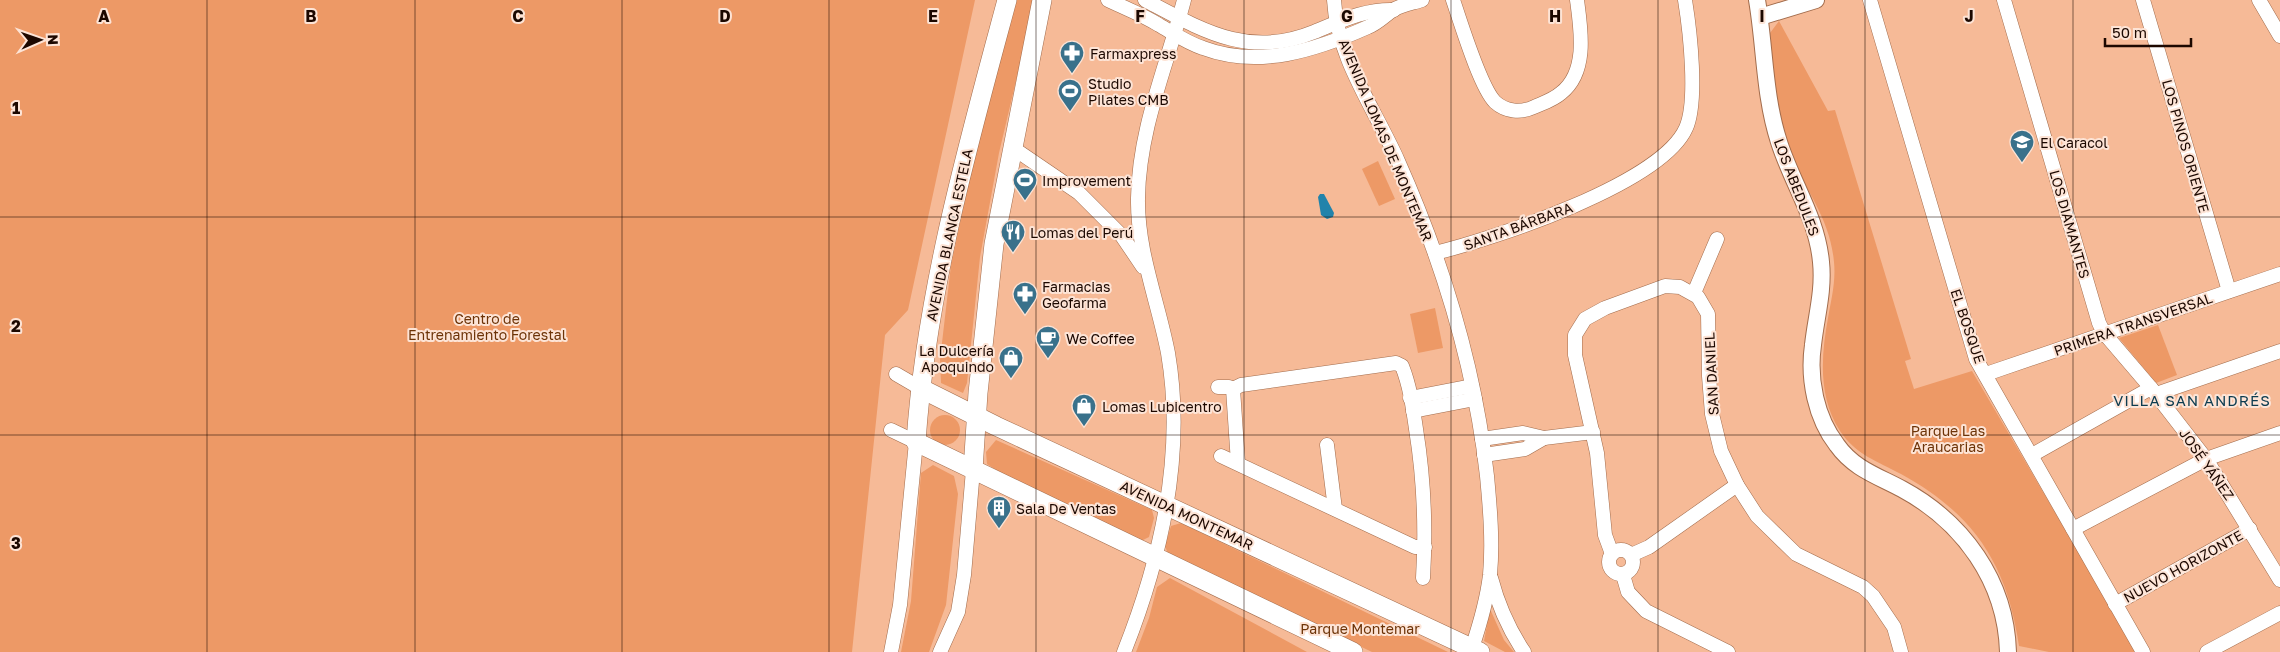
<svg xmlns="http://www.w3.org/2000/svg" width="2280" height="652" font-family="'Golos Text',sans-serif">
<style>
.green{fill:#ed9966}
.water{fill:#2183ab}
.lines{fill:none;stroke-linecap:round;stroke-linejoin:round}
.minor-casing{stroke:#a26c4c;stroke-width:15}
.tertiary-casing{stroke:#a26c4c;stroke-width:18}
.secondary-casing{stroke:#a26c4c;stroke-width:20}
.minor{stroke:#fff;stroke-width:14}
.tertiary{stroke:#fff;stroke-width:16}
.secondary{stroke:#fff;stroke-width:19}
.grid{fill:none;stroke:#1c0800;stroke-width:1;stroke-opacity:0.55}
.labels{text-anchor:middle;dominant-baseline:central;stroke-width:4;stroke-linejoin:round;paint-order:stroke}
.poi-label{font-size:14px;fill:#1c0800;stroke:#fde4d6;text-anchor:start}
.street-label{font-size:14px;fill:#1c0800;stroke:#fde4d6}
.park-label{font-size:14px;fill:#6d3307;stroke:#fde4d6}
.neighbourhood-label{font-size:15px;letter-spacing:1px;fill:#0d3c50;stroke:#fde4d6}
.grid-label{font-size:16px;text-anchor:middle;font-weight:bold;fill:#1c0800;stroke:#fde4d6;stroke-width:4;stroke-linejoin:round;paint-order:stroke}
</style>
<rect width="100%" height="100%" fill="#f6ba97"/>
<g class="green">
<path d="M0,0H975L908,310L885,335L852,652H0Z"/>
<path d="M1017,0H1035L999,153L980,257L967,383L963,393L941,383L940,360L951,265L987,98Z"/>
<path d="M1779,21L1828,111L1835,110L1911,359L1905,361L1914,389L1972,371L2137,652H2049L2019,646C2007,564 1974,514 1901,474C1877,461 1856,455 1840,431C1818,397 1821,356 1828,318C1831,300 1836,282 1834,262C1830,219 1807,193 1791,155C1775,116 1774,74 1770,33Z"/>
<path d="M1378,161L1395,199L1379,206L1362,169Z"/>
<path d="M1435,308L1443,348L1418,353L1410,314Z"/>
<path d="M2158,325L2177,375L2156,383L2119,338Z"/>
<circle cx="945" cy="430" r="15"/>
<path d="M996,440L1152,510L1154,518L1149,537L1141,541L1004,475L987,464L986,452Z"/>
<path d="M933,465L954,476L958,494L946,605L929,652H901L911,601L921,473Z"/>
<path d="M1181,523L1448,652H1372L1168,554L1165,546L1171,526Z"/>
<path d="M1170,578L1307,652H1136L1149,618L1157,587Z"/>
<path d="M1490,609L1504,640L1514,652H1505L1484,641Z"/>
</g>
<path class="water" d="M1320,194H1324L1334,213L1333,217L1327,219L1321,215L1318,197Z"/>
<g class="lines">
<defs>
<g id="minor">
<path d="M1108,0C1125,8 1143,15 1159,25C1173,33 1187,43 1203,48C1259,69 1316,50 1368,27C1378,23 1384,16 1393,10C1401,5 1413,3 1422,0"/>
<path d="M1145,0C1202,30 1248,59 1314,32C1341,21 1364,9 1394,10"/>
<path d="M1334,0C1337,58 1375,109 1398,161C1442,260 1475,368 1487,476C1490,508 1493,542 1490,575C1487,600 1480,624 1472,648"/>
<path d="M1453,0C1461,23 1480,87 1495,102C1506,112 1521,113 1534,107C1543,103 1553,100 1561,93C1588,72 1581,30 1577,0"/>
<path d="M1870,0L1976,359L2143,652"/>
<path d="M2004,0L2099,323L2104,333L2151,388L2206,459L2280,580"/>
<path d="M2143,0L2229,291"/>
<path d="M2259,0L2280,36"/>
<path d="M1013,148L1079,193L1122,236L1143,267"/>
<path d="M1435,253C1493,239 1661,184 1686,128C1698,101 1690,31 1685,0"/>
<path d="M1694,293L1717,239"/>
<path d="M896,374L920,388"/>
<path d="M1986,374L2280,274"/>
<path d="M1218,387H1229L1233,389L1241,385L1396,363L1402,366C1410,386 1413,408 1416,429C1424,479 1426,528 1423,578"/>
<path d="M1233,389L1238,463"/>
<path d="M2156,394L2280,351"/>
<path d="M1410,398L1472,386"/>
<path d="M1413,411L1475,399"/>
<path d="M1482,439L1523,433L1544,438L1593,432"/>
<path d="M1327,445L1335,509"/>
<path d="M1484,455L1525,449L1544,438"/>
<path d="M2032,455L2151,388"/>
<path d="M1221,456L1415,547H1425"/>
<path d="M2073,529L2206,459L2280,433"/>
<circle cx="1621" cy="562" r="12"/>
<path d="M1612,554L1605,535L1597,453L1575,355V335L1585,319L1605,308L1665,286L1680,287L1698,297L1708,314L1709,376L1712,414L1721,451L1737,485L1757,516L1796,554L1863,587L1873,596L1894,627L1901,652"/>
<path d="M1631,555L1649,547L1737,485"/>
<path d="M1623,575L1628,592L1646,611L1728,652"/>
<path d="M1491,578C1498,605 1508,628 1524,652"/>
<path d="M2115,604L2250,529"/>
<path d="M891,652L900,605L916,442L891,430"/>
<path d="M940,652L958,612L964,575L973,470"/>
<path d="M1124,652C1161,559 1185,453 1168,353C1158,301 1137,251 1138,198C1139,128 1167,66 1184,0"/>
<path d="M2207,652L2280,613"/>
</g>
<g id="tertiary">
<path d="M1757,0C1765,47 1764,96 1779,142C1792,183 1817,218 1821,262C1824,291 1816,317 1813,345C1808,379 1816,418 1837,445C1854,469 1878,476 1902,489C1963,522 2006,581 2008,652"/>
<path d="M1760,17L1816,0"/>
</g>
<g id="secondary">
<path d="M1007,0C968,145 926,292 916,442L1353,652"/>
<path d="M920,388L996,426L1480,652"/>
<path d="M973,470L978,393L994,244L1042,0"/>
</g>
</defs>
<use href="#minor" class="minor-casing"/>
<use href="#tertiary" class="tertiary-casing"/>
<use href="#secondary" class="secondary-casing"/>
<use href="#minor" class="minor"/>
<use href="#tertiary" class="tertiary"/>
<use href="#secondary" class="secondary"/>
</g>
<path class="grid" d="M207,0V652M415,0V652M622,0V652M829,0V652M1036,0V652M1244,0V652M1451,0V652M1658,0V652M1865,0V652M2073,0V652M0,217H2280M0,435H2280"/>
<defs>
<symbol id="pharmacy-pin" viewBox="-11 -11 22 30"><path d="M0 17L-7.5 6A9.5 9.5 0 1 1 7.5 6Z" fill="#39718b" stroke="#fde4d6"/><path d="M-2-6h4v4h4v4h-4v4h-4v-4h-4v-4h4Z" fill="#fff"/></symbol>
<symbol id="stadium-pin" viewBox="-11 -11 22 30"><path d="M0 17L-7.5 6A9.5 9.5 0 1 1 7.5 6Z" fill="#39718b" stroke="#fde4d6"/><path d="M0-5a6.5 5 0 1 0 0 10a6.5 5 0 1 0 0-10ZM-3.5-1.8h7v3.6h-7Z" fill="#fff"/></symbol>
<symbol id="school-pin" viewBox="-11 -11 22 30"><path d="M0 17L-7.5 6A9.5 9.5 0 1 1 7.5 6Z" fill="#39718b" stroke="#fde4d6"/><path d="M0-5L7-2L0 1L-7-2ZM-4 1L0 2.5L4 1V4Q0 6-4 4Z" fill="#fff"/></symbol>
<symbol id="restaurant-pin" viewBox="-11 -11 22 30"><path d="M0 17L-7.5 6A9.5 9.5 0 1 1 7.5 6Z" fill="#39718b" stroke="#fde4d6"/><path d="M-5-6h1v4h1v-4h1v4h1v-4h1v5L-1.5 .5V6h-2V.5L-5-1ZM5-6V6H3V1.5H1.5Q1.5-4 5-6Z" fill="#fff"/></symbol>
<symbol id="cafe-pin" viewBox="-11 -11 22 30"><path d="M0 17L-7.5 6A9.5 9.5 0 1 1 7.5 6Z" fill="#39718b" stroke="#fde4d6"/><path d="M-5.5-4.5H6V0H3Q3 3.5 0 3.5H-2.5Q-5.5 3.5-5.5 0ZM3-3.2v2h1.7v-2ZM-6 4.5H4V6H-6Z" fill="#fff"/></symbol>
<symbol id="shop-pin" viewBox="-11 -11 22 30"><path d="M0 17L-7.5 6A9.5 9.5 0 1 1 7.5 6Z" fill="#39718b" stroke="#fde4d6"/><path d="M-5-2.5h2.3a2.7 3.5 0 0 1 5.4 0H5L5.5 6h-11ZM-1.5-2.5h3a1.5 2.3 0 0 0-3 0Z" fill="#fff"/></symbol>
<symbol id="building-pin" viewBox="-11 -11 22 30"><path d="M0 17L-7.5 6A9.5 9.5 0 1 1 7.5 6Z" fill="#39718b" stroke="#fde4d6"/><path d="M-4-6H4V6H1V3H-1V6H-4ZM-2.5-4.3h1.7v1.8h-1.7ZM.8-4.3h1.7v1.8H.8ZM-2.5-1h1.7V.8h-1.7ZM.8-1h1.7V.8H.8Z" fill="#fff"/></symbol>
</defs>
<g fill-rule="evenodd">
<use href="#pharmacy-pin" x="1058" y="39" width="28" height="38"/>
<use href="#stadium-pin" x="1056" y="77" width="28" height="38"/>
<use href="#school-pin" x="2008" y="128" width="28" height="38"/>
<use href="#stadium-pin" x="1011" y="166" width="28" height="38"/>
<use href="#restaurant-pin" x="999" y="218" width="28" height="38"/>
<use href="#pharmacy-pin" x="1011" y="280" width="28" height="38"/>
<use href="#cafe-pin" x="1034" y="324" width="28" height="38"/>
<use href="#shop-pin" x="997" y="344" width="28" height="38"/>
<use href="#shop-pin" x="1070" y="392" width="28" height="38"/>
<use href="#building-pin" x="985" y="494" width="28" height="38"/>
</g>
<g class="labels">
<g class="poi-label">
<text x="1090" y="53">Farmaxpress</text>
<text x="1088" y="83">Studio<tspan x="1088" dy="16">Pilates CMB</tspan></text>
<text x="2040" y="142">El Caracol</text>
<text x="1042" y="180">Improvement</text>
<text x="1030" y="232">Lomas del Perú</text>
<text x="1042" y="286">Farmacias<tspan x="1042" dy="16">Geofarma</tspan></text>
<text x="1066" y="338">We Coffee</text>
<text x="994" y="350" text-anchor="end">La Dulcería<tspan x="994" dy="16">Apoquindo</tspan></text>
<text x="1102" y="406">Lomas Lubicentro</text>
<text x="1016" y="508">Sala De Ventas</text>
</g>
<g class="street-label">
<text transform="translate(1386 140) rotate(67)">AVENIDA LOMAS DE MONTEMAR</text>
<text transform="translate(2186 146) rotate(74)">LOS PINOS ORIENTE</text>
<text transform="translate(1797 187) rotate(69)">LOS ABEDULES</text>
<text transform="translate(2070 224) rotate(74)">LOS DIAMANTES</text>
<text transform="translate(1518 226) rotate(-20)">SANTA BÁRBARA</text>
<text transform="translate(949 235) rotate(-78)">AVENIDA BLANCA ESTELA</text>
<text transform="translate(2133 324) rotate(-19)">PRIMERA TRANSVERSAL</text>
<text transform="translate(1968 326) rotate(71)">EL BOSQUE</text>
<text transform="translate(1711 374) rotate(-93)">SAN DANIEL</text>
<text transform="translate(2207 464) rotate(55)">JOSÉ YÁÑEZ</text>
<text transform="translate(1187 515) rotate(25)">AVENIDA MONTEMAR</text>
<text transform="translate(2183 566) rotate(-29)">NUEVO HORIZONTE</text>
</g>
<g class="park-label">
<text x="487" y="318">Centro de<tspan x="487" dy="16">Entrenamiento Forestal</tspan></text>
<text x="1948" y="430">Parque Las<tspan x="1948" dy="16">Araucarias</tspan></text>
<text x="1360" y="628">Parque Montemar</text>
</g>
<g class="neighbourhood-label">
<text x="2192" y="400">VILLA SAN ANDRÉS</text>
</g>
</g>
<g class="grid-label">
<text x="104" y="22">A</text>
<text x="311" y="22">B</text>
<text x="518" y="22">C</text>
<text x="725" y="22">D</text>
<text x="933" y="22">E</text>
<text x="1140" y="22">F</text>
<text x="1347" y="22">G</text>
<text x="1555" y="22">H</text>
<text x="1762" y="22">I</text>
<text x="1969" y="22">J</text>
<text x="16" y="114">1</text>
<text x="16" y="332">2</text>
<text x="16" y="549">3</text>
</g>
<g transform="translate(40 40) rotate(88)" stroke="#fde4d6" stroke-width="4" paint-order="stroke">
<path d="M0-4L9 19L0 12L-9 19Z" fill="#1c0800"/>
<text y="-8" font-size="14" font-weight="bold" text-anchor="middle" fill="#1c0800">N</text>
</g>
<path d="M2105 38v8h86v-8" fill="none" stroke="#1c0800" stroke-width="2.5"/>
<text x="2112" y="38" font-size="15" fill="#1c0800" stroke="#fde4d6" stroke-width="4" paint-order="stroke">50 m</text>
</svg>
